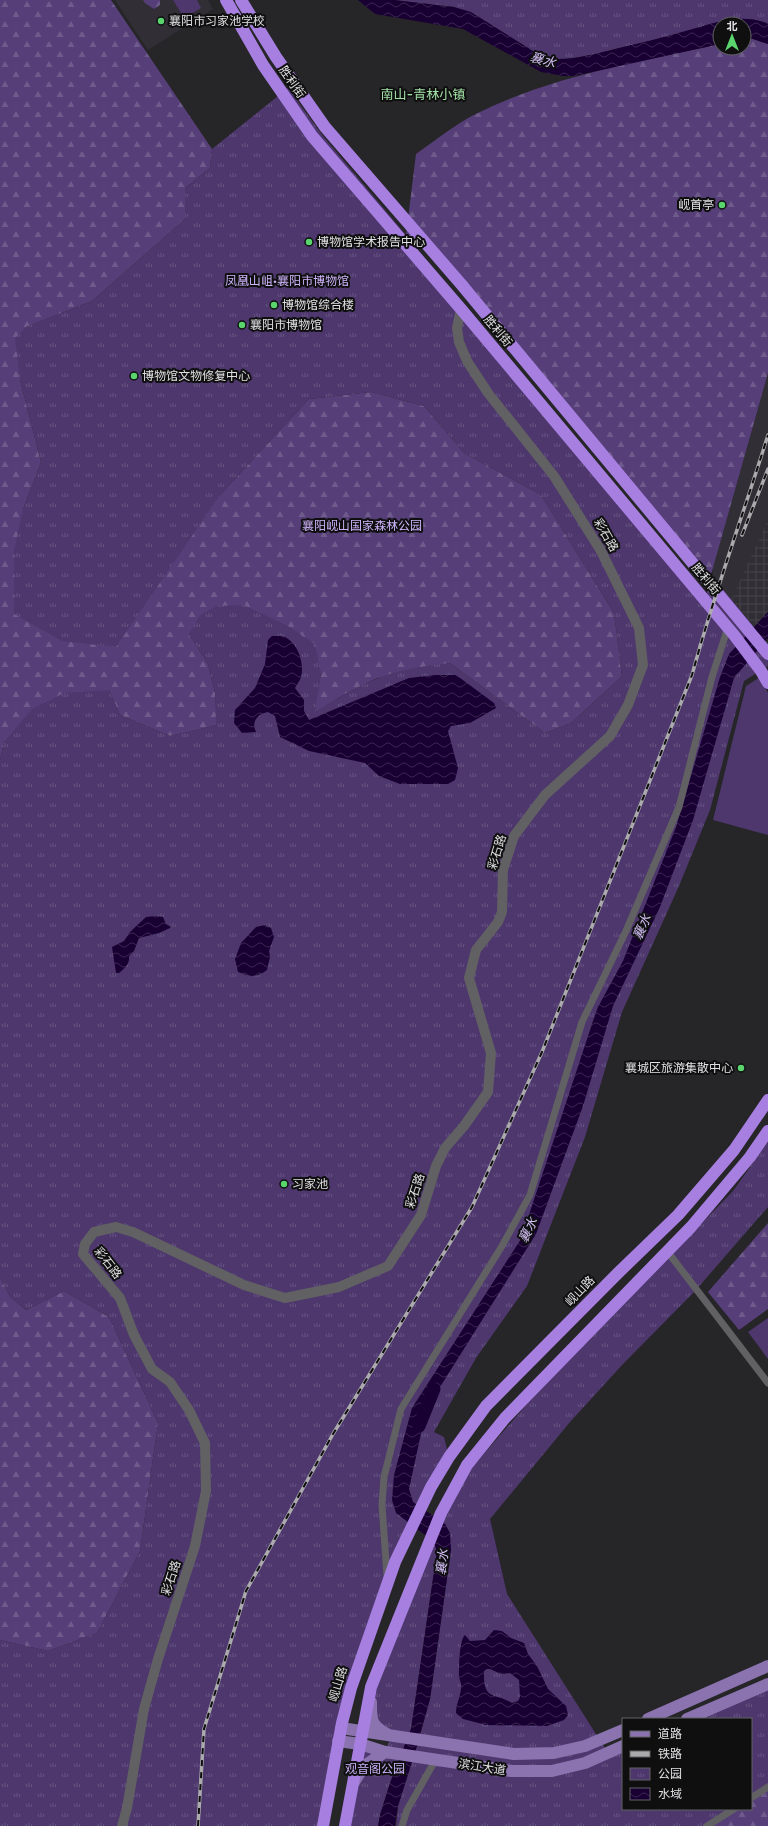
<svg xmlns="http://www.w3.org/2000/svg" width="768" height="1826" font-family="Rubik,'Noto Sans SC',sans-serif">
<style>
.built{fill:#312e36}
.industrial{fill:url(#industrial-grid)}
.grass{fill:#4d376d}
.forest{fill:url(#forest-firs)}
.park{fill:url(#park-tufts)}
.water{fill:url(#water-waves);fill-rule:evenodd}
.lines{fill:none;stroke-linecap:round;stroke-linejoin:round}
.river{stroke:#190033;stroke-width:13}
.street{stroke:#616063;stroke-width:7}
.secondary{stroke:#616063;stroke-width:10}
.primary{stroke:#8a73ae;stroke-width:12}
.highway{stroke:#a67fe0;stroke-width:12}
.rail-casing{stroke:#abaaad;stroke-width:3.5}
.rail{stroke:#0f0f10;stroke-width:2;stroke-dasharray:6;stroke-linecap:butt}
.poi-dot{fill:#5ad56e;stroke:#0f0f10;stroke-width:1.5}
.labels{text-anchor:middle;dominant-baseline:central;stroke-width:4;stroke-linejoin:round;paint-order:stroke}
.poi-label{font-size:12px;fill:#e1e0e2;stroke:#0f0f10;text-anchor:start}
.street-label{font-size:12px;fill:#e1e0e2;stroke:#0f0f10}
.park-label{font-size:12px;fill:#cdb3fa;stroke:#0f0f10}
.water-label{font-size:13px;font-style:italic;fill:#d5c1f7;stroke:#0f0f10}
.neighbourhood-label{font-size:13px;fill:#a2e0a7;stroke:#0f0f10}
</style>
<defs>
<pattern id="industrial-grid" width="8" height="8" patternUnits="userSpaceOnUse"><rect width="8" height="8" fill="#312e36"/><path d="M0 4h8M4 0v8" fill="none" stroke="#454249"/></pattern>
<pattern id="forest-firs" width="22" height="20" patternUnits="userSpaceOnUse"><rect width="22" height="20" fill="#563e78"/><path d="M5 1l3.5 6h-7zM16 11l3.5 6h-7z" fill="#6e5a8b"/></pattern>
<pattern id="park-tufts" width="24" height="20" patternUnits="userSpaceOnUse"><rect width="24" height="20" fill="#4d376d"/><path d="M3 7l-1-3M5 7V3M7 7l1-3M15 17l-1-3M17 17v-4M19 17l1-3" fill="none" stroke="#665482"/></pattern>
<pattern id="water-waves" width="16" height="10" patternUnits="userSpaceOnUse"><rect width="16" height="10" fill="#190033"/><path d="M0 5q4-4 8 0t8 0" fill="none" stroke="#3a2550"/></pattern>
</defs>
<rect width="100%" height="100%" fill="#262528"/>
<g class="built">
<path d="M115,0H208L213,9L148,50Z"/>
<path d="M768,373V520L701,677L676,669L713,577V567Z"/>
</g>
<path class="industrial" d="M768,520V612L754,627L731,600Z"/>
<g class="grass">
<path d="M173,0H197L201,8L184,18Z"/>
<path d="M760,677L768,693V835L713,820L746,686Z"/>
<path d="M768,1318V1359L748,1332Z"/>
</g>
<g class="forest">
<path d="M0,0H111L212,149L210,168L185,188V219L92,301L26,327L20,380L41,462L23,509L220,495L309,399L371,392L424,406L464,453L541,495L614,613L622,676L571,723L545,733L450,663L377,678L345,694L314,713L321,673L189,634L208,664L215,693L217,725L170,736L120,715L109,690L4,742L0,760Z"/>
<path d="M143,0H160V5L154,9L145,3Z"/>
<path d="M744,39H753L768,44V373L709,582L427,245L406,235L416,154C436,140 458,122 480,112C556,75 639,62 720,44V48H744Z"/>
<path d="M768,1223V1309L739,1330L708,1292Z"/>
<path d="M0,1277L10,1297L26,1310L64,1291L109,1317L158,1423L140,1551L97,1633L48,1651L0,1640Z"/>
<path d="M768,1787V1826H707L734,1809H751V1798Z"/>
</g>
<g class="park">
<path d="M394,0H768V24C742,12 710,24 684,32C663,38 641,43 619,48C594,54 570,62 544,58L454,7Z"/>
<path d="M288,88L323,136L406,235L413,254L702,596V606L713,577L768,644V666L744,681L710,810L679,886L622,1012L585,1137L527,1286L476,1358L434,1432L444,1437L449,1457L421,1507L351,1688L323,1826H0V1640L48,1651L97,1633L140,1551L158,1423L109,1317L64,1291L26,1310L10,1297L0,1277V760L4,742L32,709L64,693L109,690L120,715L170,736L216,725L215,693L208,664L189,634L200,615L217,606L244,605L288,626L315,644L321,673L315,712C342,696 370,678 401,671C417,667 433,665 450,663L545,733L571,723L622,676L614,613L541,495L464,453L424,406L371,392L309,399L220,495L116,647L62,641L14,614V551L23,509L41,462L20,380L15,338L26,327L92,301L185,219V188L210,168L212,149Z"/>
<path d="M768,1142V1207L695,1291L623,1364L570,1422L490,1519L507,1594L608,1753L623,1746V1809H734L707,1826H396L398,1806L416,1749L430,1699L451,1550L442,1522L471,1469L528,1403L733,1191Z"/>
<path d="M433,1541L437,1551L411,1729L390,1783L380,1815L378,1826H345L360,1744L385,1752L391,1736L363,1731L371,1687Z"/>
<path d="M768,1684V1787L751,1798V1719H687Z"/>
</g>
<g class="water">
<path d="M358,0H394L454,7L471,12L544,58C570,62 594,54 619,48C640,43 661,38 682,32C708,25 741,11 768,24V44L753,39H744V24H720V44L574,76H563L541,72L463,29L375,14Z"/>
<path d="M768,612V638L734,678L693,820L660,907L613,1006L583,1106L536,1234L435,1395L427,1406L409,1489L413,1502L445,1524L450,1533L451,1550L430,1699L416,1749L398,1806L395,1826H378L380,1815L390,1783L411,1729L437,1551L433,1541L396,1513L392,1500L394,1475L412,1408L521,1239L593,1021L598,1007L623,961L676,827L720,677L729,654Z"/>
<path d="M272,636C275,636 279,636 282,636C297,640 305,663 301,677C300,681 297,684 295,688L304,700V711L309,720L409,678L435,675H456L494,703L496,708L470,723L451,726L448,731L458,768L455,780L448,784H400L379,776L365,763L309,751L280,737L275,716L268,712C257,714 251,722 256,732L242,733L234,723L235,710L255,688L265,664L268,640Z"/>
<path d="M156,916L163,917L166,924L171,926L170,928L159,933L139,938L134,951L129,956C130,964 125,968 119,973H116L112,947L124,941L130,932L146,917Z"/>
<path d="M265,925L271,928L274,937L269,951L270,957L267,970C256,978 250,977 238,972L235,959L241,943L256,927Z"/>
<path d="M494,1630L502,1631L511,1638L524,1643L528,1654L537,1666L548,1689L566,1706L568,1715L564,1720L547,1726L486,1725L463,1719L456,1713C456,1704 460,1698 461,1689C462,1685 460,1681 459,1677C459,1669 459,1640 465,1635L470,1641L485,1640ZM487,1669H490L501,1674L510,1673L519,1680L520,1697L518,1701L512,1703C495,1692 483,1702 484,1671Z"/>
</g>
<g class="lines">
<path class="river" d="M419,1426L434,1389"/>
<g class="street">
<path d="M667,1251L768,1383"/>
<path d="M387,1576L382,1505L384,1477L401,1409L502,1246L530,1195L582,1022L626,931L679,807L712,677L728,627"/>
<path d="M751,1798L768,1787"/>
<path d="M402,1826L407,1810L436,1759"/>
<path d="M707,1826L734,1809"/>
</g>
<path class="secondary" d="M122,1826L127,1808L144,1709L158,1659L195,1546L206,1491L205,1443L189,1410L170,1382L152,1369L134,1335L120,1298L83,1254L85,1244L94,1232L116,1227L133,1232L244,1285L285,1298L339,1287L388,1266L421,1215L436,1166L445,1148L464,1126L488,1092L491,1053L469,978L476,950L498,922L502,912L503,870L514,836L545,795L610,736L628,705L643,665L639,628L601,551L554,476L488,393L467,361L459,342L457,328L461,309"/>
<g class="primary">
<path d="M371,1702C371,1719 370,1725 387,1734"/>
<path d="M648,1719L768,1666"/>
<path d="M687,1719L768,1684"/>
<path d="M341,1728L514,1754L554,1753L585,1746L623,1730"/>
<path d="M338,1741L360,1744L385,1752L511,1771H552L585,1763L623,1746"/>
<path d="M354,1782L364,1766L385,1752"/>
</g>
<g class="highway">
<path d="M226,0L263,65L312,136L461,309L734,635L761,671L768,683"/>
<path d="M241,0L276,57L325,127L461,284L768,654"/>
<path d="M323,1826L342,1723L351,1688L395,1562L431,1487L449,1457L486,1406L618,1273L678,1215L734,1150L768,1100"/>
<path d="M345,1826L371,1687L441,1513L467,1465L505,1418L691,1227L750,1157L768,1131"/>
</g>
<defs>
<g id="rail">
<path d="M742,535L768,469"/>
<path d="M198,1826L204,1729L246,1591L333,1434L472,1207L542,1052L692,675C714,594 743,515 768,435"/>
</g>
</defs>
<use href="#rail" class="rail-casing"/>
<use href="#rail" class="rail"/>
</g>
<g class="poi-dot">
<circle cx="161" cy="21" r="4"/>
<circle cx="722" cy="205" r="4"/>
<circle cx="309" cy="242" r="4"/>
<circle cx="274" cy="305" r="4"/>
<circle cx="242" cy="325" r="4"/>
<circle cx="134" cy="376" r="4"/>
<circle cx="741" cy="1068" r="4"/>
<circle cx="284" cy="1184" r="4"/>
</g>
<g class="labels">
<g class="poi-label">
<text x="169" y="21">襄阳市习家池学校</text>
<text x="714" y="205" text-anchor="end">岘首亭</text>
<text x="317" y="242">博物馆学术报告中心</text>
<text x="282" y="305">博物馆综合楼</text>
<text x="250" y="325">襄阳市博物馆</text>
<text x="142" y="376">博物馆文物修复中心</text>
<text x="733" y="1068" text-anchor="end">襄城区旅游集散中心</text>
<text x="292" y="1184">习家池</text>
</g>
<g class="street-label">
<text transform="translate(292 82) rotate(55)">胜利街</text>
<text transform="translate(498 331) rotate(50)">胜利街</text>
<text transform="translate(606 535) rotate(60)">彩石路</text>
<text transform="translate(706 579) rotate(50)">胜利街</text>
<text transform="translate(497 852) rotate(-73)">彩石路</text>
<text transform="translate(415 1191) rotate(-72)">彩石路</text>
<text transform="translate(108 1263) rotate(52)">彩石路</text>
<text transform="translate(580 1291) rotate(-46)">岘山路</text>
<text transform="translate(171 1578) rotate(-72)">彩石路</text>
<text transform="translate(338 1684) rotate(-73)">岘山路</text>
<text transform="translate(482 1767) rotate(9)">滨江大道</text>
</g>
<g class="park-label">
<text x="287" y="281">凤凰山岨·襄阳市博物馆</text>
<text x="362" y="526">襄阳岘山国家森林公园</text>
<text x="375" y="1769">观音阁公园</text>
</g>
<g class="water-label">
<text transform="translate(543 60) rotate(16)">襄水</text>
<text transform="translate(642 927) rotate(-66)">襄水</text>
<text transform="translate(528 1230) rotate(-64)">襄水</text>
<text transform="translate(442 1562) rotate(-83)">襄水</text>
</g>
<g class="neighbourhood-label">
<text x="423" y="94">南山-青林小镇</text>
</g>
</g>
<rect x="622" y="1718" width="130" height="92" fill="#0f0f10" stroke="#636364"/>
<rect x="630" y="1731" width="20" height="6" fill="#8a73ae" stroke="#636364"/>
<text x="658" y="1738" font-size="12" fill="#e1e0e2">道路</text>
<rect x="630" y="1751" width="20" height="6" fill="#abaaad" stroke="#636364"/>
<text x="658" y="1758" font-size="12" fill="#e1e0e2">铁路</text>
<rect x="630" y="1768" width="20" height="12" fill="url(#park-tufts)" stroke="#636364"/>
<text x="658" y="1778" font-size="12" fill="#e1e0e2">公园</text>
<rect x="630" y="1788" width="20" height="12" fill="url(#water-waves)" stroke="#636364"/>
<text x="658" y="1798" font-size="12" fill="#e1e0e2">水域</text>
<g transform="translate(732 36)"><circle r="19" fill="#0f0f10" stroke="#636364"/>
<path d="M0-3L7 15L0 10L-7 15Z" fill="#5ad56e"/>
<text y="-6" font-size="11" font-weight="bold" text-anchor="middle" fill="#e1e0e2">北</text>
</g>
</svg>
